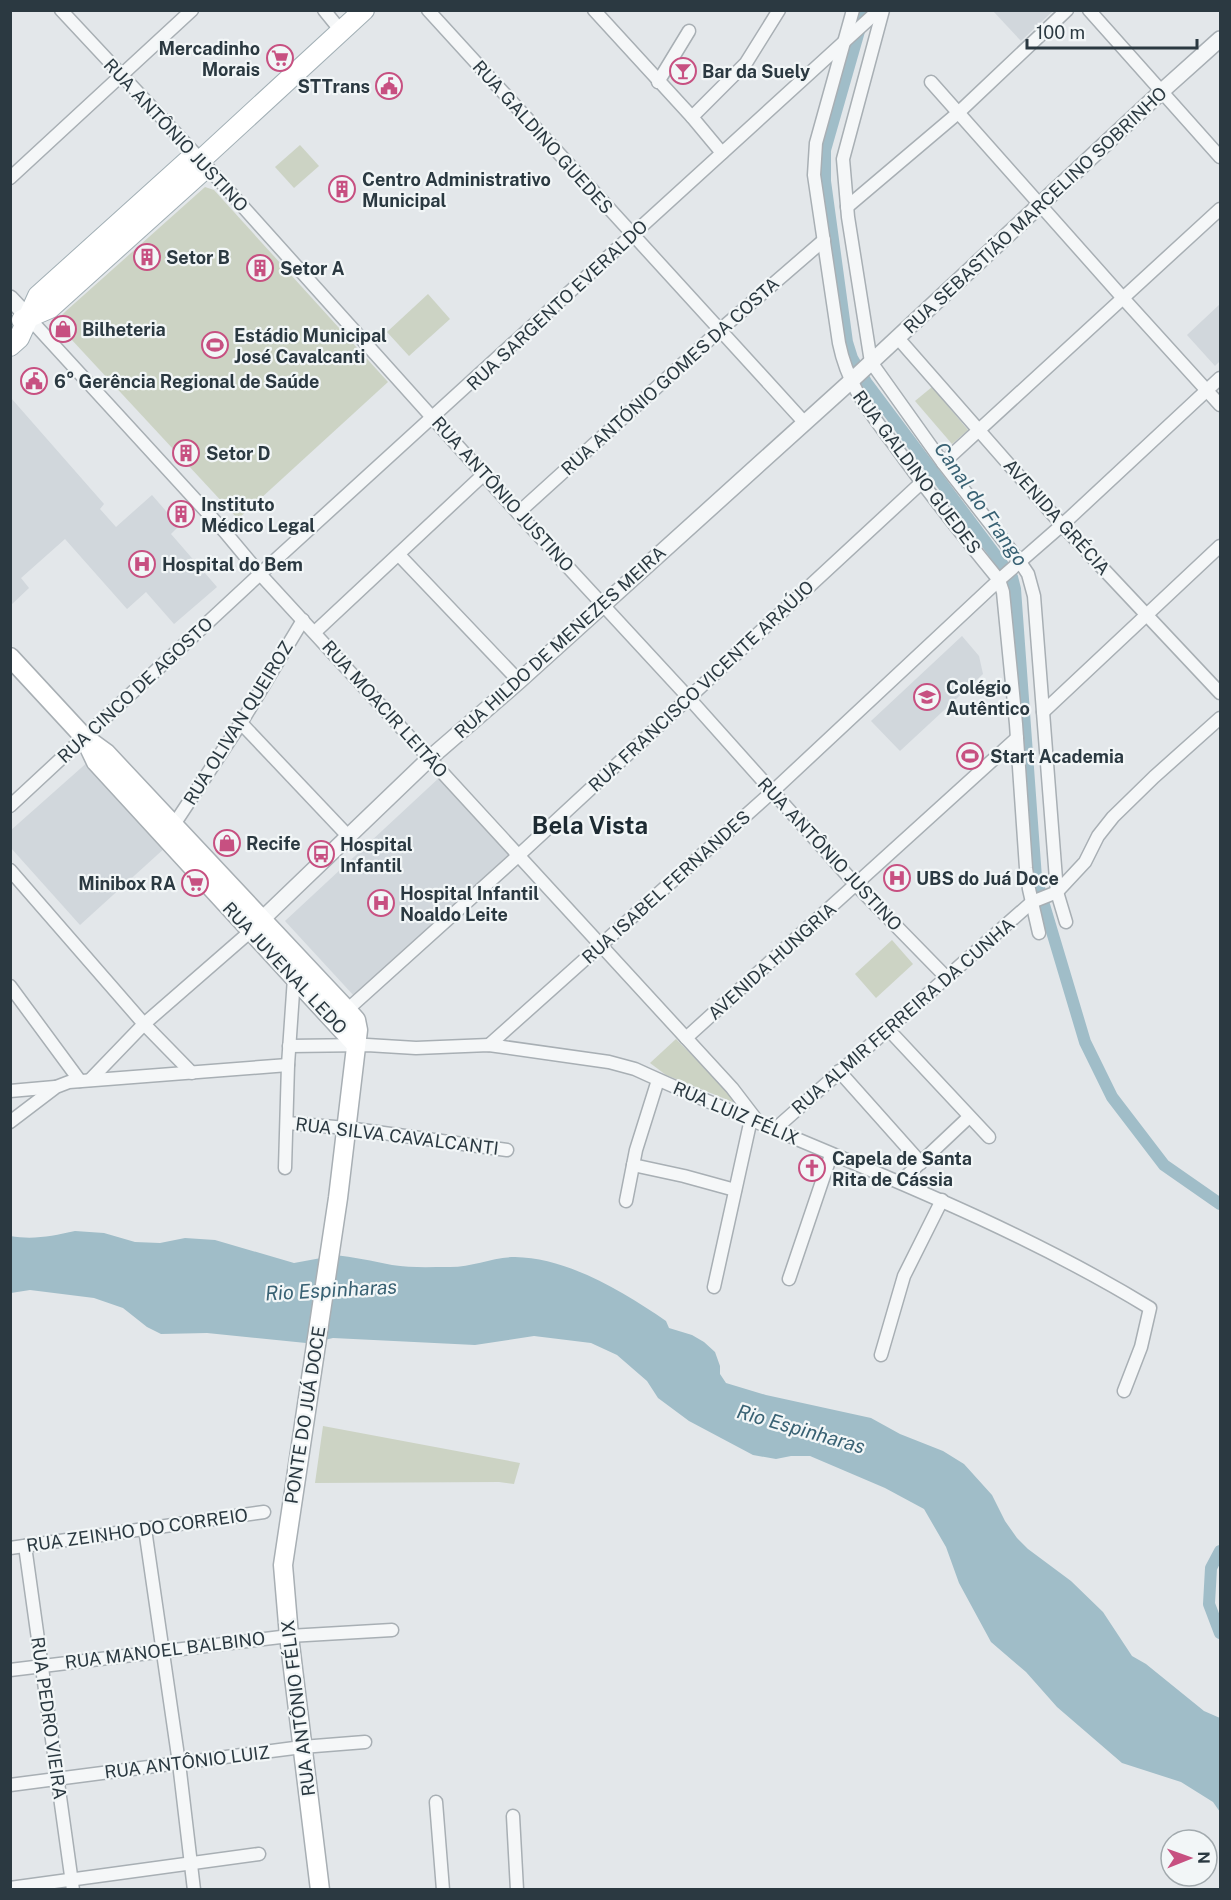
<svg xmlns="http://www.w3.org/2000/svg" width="1231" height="1900" font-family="'Public Sans',sans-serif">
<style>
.built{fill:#d1d7dc}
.park{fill:#ccd3c4}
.water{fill:#a0bdc8}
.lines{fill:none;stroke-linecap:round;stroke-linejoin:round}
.canal{stroke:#a0bdc8;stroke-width:12}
.minor-casing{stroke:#a8afb4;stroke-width:15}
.tertiary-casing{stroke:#a8afb4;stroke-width:18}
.secondary-casing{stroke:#a8afb4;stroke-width:21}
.primary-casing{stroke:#a2afb5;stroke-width:22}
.minor{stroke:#f5f7f8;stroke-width:12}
.tertiary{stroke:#f5f7f8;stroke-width:15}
.secondary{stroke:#fff;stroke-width:18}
.primary{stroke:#fff;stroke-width:20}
.labels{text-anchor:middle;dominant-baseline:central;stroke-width:4.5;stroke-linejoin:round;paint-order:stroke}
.poi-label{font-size:18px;font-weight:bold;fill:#2b3941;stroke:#f2f6f7;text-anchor:start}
.street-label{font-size:18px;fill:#2b3941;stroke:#f2f6f7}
.water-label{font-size:20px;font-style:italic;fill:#386173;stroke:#f2f6f7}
.district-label{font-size:24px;font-weight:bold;fill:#1d2a32;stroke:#f2f6f7}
</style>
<rect width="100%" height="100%" fill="#e3e7ea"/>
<g class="built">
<path d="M993,11H1053L1021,41Z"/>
<path d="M1220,304V361L1215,366L1187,335Z"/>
<path d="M11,398L104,504L100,509L116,527L152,495L179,526L171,534L217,587L174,624L146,592L127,609L65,539L21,578L29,588L11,605Z"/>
<path d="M962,636L979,656L983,674L900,751L871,721Z"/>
<path d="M90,760L167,846L80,925L11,848L10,831Z"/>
<path d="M440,777L510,853L355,997L285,921Z"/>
</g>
<g class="park">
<path d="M300,145L319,166L294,188L275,167Z"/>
<path d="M205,187L214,190L388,382L238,519L58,325L59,318L66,311Z"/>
<path d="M428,294L450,319L409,356L387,332Z"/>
<path d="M932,387L968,430L952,444L915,401Z"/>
<path d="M892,940L913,964L876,998L855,974Z"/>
<path d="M676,1039L734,1098L733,1102L666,1075L650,1063Z"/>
<path d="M323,1426L520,1463L514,1484L499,1482L315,1483Z"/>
</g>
<g class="water">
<path d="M75,1231L104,1233L135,1242L160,1243L185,1238L215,1240L294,1263L332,1256L319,1341L306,1343L207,1333L161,1334L147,1327L123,1308L94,1298L30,1290L11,1293L10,1236C34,1240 52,1236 75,1231Z"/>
<path d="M333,1255C354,1257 372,1261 392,1265C410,1268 430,1267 447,1267C471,1268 492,1257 515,1257C568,1258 624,1292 666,1321L669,1328L692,1335L704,1342L715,1352L720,1366V1374L726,1383L766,1395L871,1418L900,1434L943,1451L964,1464L992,1495L1005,1521L1017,1538L1028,1549L1071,1581L1103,1612L1132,1656L1146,1664L1204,1711L1220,1718V1812L1213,1802L1181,1782L1122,1763L1057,1707L1026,1672L991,1642L959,1583L946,1547L924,1509L885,1488L810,1456H791L776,1459L753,1455L689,1421L658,1398L647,1381L617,1355L591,1343L534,1336L475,1345L333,1338L320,1341Z"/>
</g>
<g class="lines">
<g class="canal">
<path d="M865,10L825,150V181L847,342L852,358L866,382L1012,577L1015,589L1036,878L1085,1042L1112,1097L1164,1165L1220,1204"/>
<path d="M1220,1551L1211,1568L1209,1604L1220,1633"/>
</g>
<defs>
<g id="minor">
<path d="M61,10L201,160L518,513L688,697L856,885L946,977"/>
<path d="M324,10L341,31"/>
<path d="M428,10L804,422"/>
<path d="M594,10L692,117L722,153"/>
<path d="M853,10L816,143L814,175L839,343C848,387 869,411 895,446C928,492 963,536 999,580L1003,592L1016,724L1026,868L1029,889L1039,933"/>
<path d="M883,10L843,159L848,217L871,362L943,463L1020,562L1028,574L1034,596L1057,892L1066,922"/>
<path d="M1089,10L1220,157"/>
<path d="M658,82L689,31"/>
<path d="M931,82L1122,297L1220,405"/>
<path d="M692,117L746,63L779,10"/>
<path d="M10,178L192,10"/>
<path d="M847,207L958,113L1067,10"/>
<path d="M28,317L225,532L260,574L732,1088L758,1122"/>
<path d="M897,337L1062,525L1220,693"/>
<path d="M943,463L1220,209"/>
<path d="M518,513L720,330L824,240"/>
<path d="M399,555L519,681"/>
<path d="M315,632L483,475"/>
<path d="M1043,712L1220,546"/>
<path d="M241,723L349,837"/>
<path d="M10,806L260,574L879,10"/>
<path d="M173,826L241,723L303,620"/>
<path d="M10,870L144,1024L192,1073"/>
<path d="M10,986L80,1081"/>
<path d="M347,1010L519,855L921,483"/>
<path d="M887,1028L989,1137"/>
<path d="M686,1038L1017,738"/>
<path d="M489,1045L772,792L999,580L1062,525L1220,378"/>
<path d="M289,1046L367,1045L416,1048L489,1045L609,1062L635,1069C807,1148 988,1209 1150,1308L1141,1347L1124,1391"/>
<path d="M839,1071L921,1163"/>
<path d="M90,1080L144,1024L252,930"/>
<path d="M10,1091L55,1087"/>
<path d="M10,1122L56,1087L69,1082L288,1065"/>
<path d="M287,1123L347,1128L507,1150"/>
<path d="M775,1129L1032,902L1057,892L1085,862L1098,836L1113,817L1154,777L1220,718"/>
<path d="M633,1165L684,1176L735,1190"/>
<path d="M285,1168L288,1065L294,978"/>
<path d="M900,1182L969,1117"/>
<path d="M626,1201L636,1150L658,1080"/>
<path d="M789,1279L831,1155"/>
<path d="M714,1287L751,1119"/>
<path d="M881,1355L904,1276L942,1200"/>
<path d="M145,1529L179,1763L194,1890"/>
<path d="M25,1546L73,1890"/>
<path d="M10,1548L264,1512"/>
<path d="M10,1670L289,1636L392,1630"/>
<path d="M10,1785L302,1747L365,1742"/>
<path d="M436,1802L443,1890"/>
<path d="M513,1816L517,1890"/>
<path d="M10,1888L259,1854"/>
</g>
<g id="tertiary">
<path d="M10,298L28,317"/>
<path d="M255,926L430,758L519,681L850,382L1162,91L1220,39"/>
</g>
<g id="secondary">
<path d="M10,657L84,737L106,753L347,1010L356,1020L358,1030L338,1198L283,1565L289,1636L320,1890"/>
<path d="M85,739L96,762L356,1045"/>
</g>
<g id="primary">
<path d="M22,320L50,308L200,173L201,160"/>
<path d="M10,346L19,338L38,296L190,159L201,160L364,10"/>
</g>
</defs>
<use href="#minor" class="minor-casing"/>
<use href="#tertiary" class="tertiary-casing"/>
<use href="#secondary" class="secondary-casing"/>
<use href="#primary" class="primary-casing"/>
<use href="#minor" class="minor"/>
<use href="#tertiary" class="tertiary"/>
<use href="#secondary" class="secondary"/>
<use href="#primary" class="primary"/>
</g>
<defs>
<symbol id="supermarket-ring" viewBox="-11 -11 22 22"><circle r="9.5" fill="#f2f6f7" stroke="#c75081" stroke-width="1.5"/><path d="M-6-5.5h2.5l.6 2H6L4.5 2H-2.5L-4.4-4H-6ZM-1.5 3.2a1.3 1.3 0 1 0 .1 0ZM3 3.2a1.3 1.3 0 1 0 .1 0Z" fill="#c75081"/></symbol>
<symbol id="bar-ring" viewBox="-11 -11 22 22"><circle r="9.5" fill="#f2f6f7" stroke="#c75081" stroke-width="1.5"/><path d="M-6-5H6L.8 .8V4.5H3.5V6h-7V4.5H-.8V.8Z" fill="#c75081"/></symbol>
<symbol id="civic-ring" viewBox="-11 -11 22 22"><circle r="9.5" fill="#f2f6f7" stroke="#c75081" stroke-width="1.5"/><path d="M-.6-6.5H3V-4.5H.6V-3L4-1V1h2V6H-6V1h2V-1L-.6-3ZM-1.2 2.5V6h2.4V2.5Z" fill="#c75081"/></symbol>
<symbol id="building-ring" viewBox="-11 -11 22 22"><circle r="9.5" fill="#f2f6f7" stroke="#c75081" stroke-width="1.5"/><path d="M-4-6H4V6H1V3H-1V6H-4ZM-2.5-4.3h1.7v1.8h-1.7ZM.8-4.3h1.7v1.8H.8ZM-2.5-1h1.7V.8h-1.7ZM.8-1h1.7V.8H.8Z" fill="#c75081"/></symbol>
<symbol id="shop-ring" viewBox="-11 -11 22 22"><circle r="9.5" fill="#f2f6f7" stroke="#c75081" stroke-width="1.5"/><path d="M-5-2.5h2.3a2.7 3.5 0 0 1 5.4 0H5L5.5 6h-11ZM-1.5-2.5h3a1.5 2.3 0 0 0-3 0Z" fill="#c75081"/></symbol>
<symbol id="stadium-ring" viewBox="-11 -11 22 22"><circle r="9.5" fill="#f2f6f7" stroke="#c75081" stroke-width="1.5"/><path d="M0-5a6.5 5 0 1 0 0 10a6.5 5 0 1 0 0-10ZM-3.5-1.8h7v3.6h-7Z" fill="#c75081"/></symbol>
<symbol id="hospital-ring" viewBox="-11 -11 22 22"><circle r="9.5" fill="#f2f6f7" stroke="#c75081" stroke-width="1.5"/><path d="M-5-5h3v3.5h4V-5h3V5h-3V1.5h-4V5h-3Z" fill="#c75081"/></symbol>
<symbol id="school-ring" viewBox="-11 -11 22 22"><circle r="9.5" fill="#f2f6f7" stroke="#c75081" stroke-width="1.5"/><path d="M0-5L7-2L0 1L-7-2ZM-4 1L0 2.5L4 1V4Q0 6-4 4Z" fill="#c75081"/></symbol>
<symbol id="bus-ring" viewBox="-11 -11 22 22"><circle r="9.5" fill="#f2f6f7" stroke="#c75081" stroke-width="1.5"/><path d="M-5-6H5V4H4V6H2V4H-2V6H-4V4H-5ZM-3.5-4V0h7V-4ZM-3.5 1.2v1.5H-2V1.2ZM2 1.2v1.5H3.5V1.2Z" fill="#c75081"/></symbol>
<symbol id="church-ring" viewBox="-11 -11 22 22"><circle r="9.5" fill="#f2f6f7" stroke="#c75081" stroke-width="1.5"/><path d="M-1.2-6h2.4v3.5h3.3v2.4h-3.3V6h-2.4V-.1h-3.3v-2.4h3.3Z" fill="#c75081"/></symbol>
</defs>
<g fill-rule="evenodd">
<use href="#supermarket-ring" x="265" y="43" width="30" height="30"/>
<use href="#bar-ring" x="668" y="56" width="30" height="30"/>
<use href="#civic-ring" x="374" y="71" width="30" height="30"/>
<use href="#building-ring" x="327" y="174" width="30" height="30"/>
<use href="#building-ring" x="132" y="242" width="30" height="30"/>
<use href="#building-ring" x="245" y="253" width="30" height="30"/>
<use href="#shop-ring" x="48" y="314" width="30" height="30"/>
<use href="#stadium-ring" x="200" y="330" width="30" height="30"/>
<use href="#civic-ring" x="19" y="366" width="30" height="30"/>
<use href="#building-ring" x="171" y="438" width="30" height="30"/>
<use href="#building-ring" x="166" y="499" width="30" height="30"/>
<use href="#hospital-ring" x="127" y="549" width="30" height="30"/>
<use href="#school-ring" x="912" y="682" width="30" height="30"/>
<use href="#stadium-ring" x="955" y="741" width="30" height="30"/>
<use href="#shop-ring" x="212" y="828" width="30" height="30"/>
<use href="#bus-ring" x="306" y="839" width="30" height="30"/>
<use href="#hospital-ring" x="882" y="863" width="30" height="30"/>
<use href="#supermarket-ring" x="180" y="868" width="30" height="30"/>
<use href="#hospital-ring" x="366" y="888" width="30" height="30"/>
<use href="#church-ring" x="797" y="1153" width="30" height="30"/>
</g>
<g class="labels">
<g class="poi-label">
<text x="260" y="48" text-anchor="end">Mercadinho<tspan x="260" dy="21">Morais</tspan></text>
<text x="702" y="71">Bar da Suely</text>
<text x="370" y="86" text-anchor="end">STTrans</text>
<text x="362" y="179">Centro Administrativo<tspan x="362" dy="21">Municipal</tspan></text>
<text x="166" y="257">Setor B</text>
<text x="280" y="268">Setor A</text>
<text x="82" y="329">Bilheteria</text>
<text x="234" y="335">Estádio Municipal<tspan x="234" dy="21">José Cavalcanti</tspan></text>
<text x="54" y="381">6° Gerência Regional de Saúde</text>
<text x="206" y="453">Setor D</text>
<text x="201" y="504">Instituto<tspan x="201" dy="21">Médico Legal</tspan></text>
<text x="162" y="564">Hospital do Bem</text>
<text x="946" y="687">Colégio<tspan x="946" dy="21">Autêntico</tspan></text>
<text x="990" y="756">Start Academia</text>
<text x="246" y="843">Recife</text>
<text x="340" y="844">Hospital<tspan x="340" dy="21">Infantil</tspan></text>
<text x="916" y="878">UBS do Juá Doce</text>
<text x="176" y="883" text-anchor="end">Minibox RA</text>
<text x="400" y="893">Hospital Infantil<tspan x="400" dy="21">Noaldo Leite</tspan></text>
<text x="832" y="1158">Capela de Santa<tspan x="832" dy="21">Rita de Cássia</tspan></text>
</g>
<g class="street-label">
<text transform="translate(176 135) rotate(47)">RUA ANTÔNIO JUSTINO</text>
<text transform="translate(543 137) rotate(48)">RUA GALDINO GUEDES</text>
<text transform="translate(1035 210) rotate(-43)">RUA SEBASTIÃO MARCELINO SOBRINHO</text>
<text transform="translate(557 305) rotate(-43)">RUA SARGENTO EVERALDO</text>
<text transform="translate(670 376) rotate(-42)">RUA ANTÓNIO GOMES DA COSTA</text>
<text transform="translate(917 472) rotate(53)">RUA GALDINO GUEDES</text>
<text transform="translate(503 494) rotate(48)">RUA ANTÔNIO JUSTINO</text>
<text transform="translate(1057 517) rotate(48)">AVENIDA GRÉCIA</text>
<text transform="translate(560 642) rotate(-42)">RUA HILDO DE MENEZES MEIRA</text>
<text transform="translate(701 686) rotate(-43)">RUA FRANCISCO VICENTE ARAÚJO</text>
<text transform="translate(135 690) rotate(-43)">RUA CINCO DE AGOSTO</text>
<text transform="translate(385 709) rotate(48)">RUA MOACIR LEITÃO</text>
<text transform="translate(238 723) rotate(-58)">RUA OLIVAN QUEIROZ</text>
<text transform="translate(830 854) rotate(47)">RUA ANTÔNIO JUSTINO</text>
<text transform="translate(666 887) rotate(-42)">RUA ISABEL FERNANDES</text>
<text transform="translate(772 961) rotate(-42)">AVENIDA HUNGRIA</text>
<text transform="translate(285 968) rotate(47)">RUA JUVENAL LEDO</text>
<text transform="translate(903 1016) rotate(-41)">RUA ALMIR FERREIRA DA CUNHA</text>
<text transform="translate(736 1113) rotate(23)">RUA LUIZ FÉLIX</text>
<text transform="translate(397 1136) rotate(7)">RUA SILVA CAVALCANTI</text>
<text transform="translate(305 1415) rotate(-81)">PONTE DO JUÁ DOCE</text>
<text transform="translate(137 1530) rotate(-8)">RUA ZEINHO DO CORREIO</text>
<text transform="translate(165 1650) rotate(-7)">RUA MANOEL BALBINO</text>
<text transform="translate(298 1708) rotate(-97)">RUA ANTÔNIO FÉLIX</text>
<text transform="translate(49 1718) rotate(82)">RUA PEDRO VIEIRA</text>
<text transform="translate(187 1762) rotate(-7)">RUA ANTÔNIO LUIZ</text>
</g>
<g class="water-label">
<text transform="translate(981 504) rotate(55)">Canal do Frango</text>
<text transform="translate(331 1290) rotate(-3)">Rio Espinharas</text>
<text transform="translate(801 1429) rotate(16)">Rio Espinharas</text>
</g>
<g class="district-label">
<text x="590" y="825">Bela Vista</text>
</g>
</g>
<rect width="1231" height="1900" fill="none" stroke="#2b3941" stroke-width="24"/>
<g transform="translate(1189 1858) rotate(89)"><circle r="28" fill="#f2f6f7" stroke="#a2aaae" stroke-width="1.5"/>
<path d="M0-4.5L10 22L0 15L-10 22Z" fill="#c75081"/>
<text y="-9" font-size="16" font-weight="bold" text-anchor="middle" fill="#2b3941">N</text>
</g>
<path d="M1027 39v9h170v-9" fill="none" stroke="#2b3941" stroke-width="3"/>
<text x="1036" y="39" font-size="18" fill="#2b3941" stroke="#f2f6f7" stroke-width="4.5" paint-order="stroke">100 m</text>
</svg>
